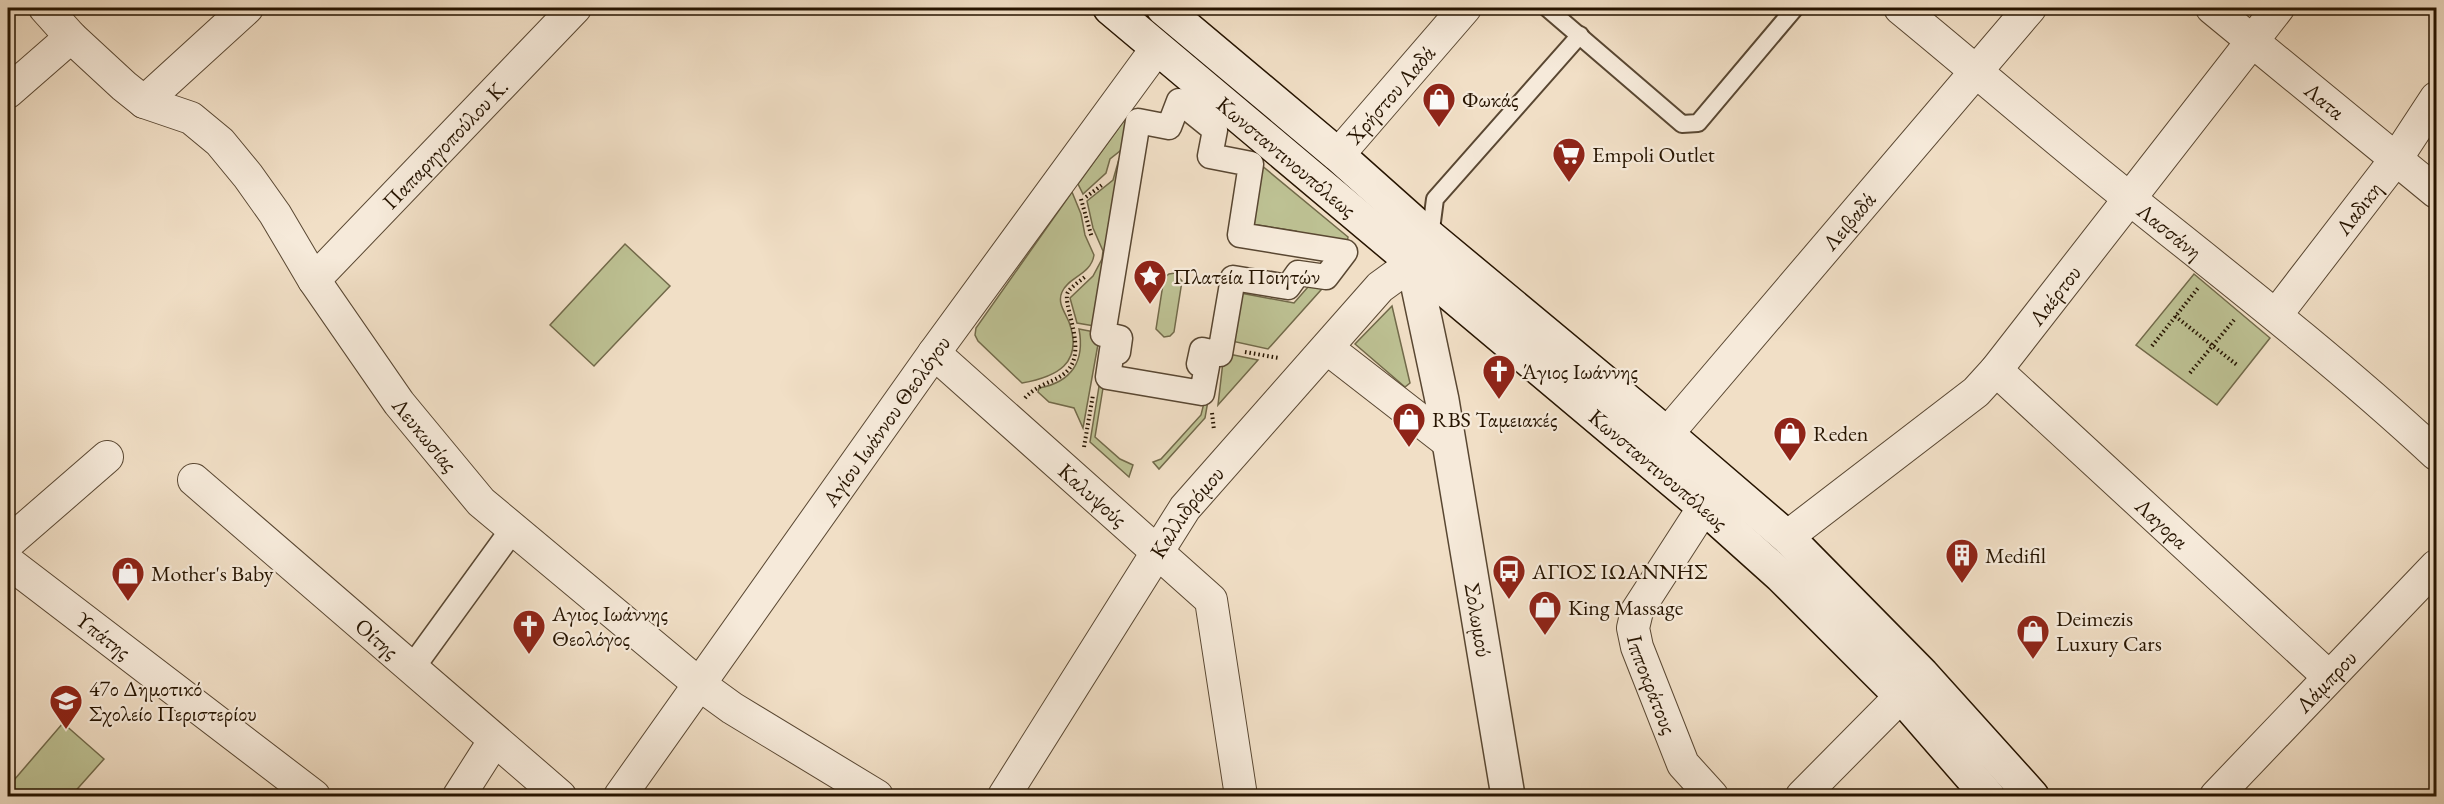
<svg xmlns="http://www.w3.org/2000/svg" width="2444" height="804" font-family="'EB Garamond',serif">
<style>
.green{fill:#bdc193;stroke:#726a4a;stroke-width:1.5}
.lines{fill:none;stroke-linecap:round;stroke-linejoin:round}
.service-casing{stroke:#594732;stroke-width:20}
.pedestrian-casing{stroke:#594732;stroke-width:27}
.minor-casing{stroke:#594732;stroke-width:34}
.tertiary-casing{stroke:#594732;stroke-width:36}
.secondary-casing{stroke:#261400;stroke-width:36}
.path{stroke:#261400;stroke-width:4;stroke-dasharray:1.5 3;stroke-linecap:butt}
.service{stroke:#f6eada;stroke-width:16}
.pedestrian{stroke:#f6eada;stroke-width:24}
.minor{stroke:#f6eada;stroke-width:32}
.tertiary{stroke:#f6eada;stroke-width:33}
.secondary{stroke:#f6eada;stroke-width:33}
.labels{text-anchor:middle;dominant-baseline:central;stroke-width:4.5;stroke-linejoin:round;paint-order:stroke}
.street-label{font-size:22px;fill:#261400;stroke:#f6eada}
.poi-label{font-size:22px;fill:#261400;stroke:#f6eada;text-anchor:start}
</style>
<rect width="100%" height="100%" fill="#f1dfc6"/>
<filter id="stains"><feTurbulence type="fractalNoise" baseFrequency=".00333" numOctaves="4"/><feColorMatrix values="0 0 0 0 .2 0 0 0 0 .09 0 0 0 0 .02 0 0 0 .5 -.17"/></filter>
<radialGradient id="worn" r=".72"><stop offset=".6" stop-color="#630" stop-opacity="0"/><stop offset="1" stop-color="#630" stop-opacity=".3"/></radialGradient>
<g class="green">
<path d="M1128,115L1135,116L1130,143L1110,159L1106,173L1083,194L1078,184Z"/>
<path d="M1119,159L1129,160L1100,327L1077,323L1070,298L1093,276L1102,259L1103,251L1093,228L1087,201L1113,180Z"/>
<path d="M1255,160L1348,237L1346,250L1294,241L1296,231L1245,223Z"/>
<path d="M1072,192L1081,214L1085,235L1094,255C1091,275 1068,277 1062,292C1057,303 1065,312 1069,322C1084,364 1056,377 1022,383L978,341L975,335L976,328Z"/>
<path d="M625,244L670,286L594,366L550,325Z"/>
<path d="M1175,273L1182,281L1174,332L1170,336L1164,337L1156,329L1164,278L1169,274Z"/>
<path d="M2194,274L2270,338L2217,405L2136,345Z"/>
<path d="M1315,279L1329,281L1268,349L1227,340L1235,292L1294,303Z"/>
<path d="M1392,306L1410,383L1405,387L1355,344Z"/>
<path d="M1079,329L1100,333L1083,428L1074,408L1049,402L1038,392L1039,388C1072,382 1085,361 1079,329Z"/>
<path d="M1107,337L1104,379L1139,386L1138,394L1103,388L1095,437L1120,459L1133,465L1129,477L1090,442Z"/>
<path d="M1224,353L1258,360L1218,405Z"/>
<path d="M1216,355L1205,418L1159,469L1153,462L1161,459L1201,415Z"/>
<path d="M63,723L104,759L71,796H12L8,792V787Z"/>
</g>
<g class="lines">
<defs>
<g id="service">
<path d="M1547,8L1682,124L1698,123L1795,8"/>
<path d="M1430,237L1435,199L1580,35"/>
</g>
<g id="pedestrian">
<path d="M1179,101L1215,130L1210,156L1251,164L1240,235L1345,252L1326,277L1298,273L1288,287L1233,278L1220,354L1202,350L1199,364L1207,366L1202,393L1108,377L1112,350L1118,352L1120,338L1103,334L1138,121L1169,127Z"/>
<path d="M412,668L513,529"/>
</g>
<g id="minor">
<path id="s1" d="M45,8L71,37L124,86L144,102L191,118L220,142L248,176L275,214L314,280L399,403L481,502L699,684L732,708L877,796"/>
<path id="s2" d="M1900,8C1977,71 2052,137 2130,199C2234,282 2339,364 2436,454"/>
<path id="s3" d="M2212,8L2436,192"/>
<path d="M8,92L71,37"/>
<path d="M144,102L247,8"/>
<path id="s4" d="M1338,155L1465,8"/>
<path id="s5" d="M314,280L575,8"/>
<path id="s6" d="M2276,315L2396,159L2436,98"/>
<path d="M1327,348L1448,442"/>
<path id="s7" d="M934,353L1211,600L1241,796"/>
<path id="s8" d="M1996,370L2329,677"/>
<path id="s9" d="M1667,434L2030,8"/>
<path id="s10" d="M194,480L560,796"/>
<path id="s11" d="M1704,507L1637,611L1633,628L1637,647L1683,764L1712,796"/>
<path id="s12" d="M1787,537L1976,392L1996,370L2278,8"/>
<path d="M8,543L107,457"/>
<path id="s13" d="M8,562L314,796"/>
<path d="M459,796L494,741"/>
<path id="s14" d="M620,796L934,353L1157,48"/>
<path id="s15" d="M1004,796L1185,508L1380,287L1413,263"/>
<path d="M1802,796L1901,696"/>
<path id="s16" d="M2216,796L2436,566"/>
</g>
<g id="tertiary">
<path id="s17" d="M1423,248L1413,263L1442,400L1508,796"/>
</g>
<g id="secondary">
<path id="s18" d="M1110,8L1704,507L1781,576L1901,696L1988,796"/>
<path d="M1163,8L1338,155L1430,237L1667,434L1787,537L1922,674L2032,796"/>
</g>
</defs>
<use href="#service" class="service-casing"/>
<use href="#pedestrian" class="pedestrian-casing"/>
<use href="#minor" class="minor-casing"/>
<use href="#tertiary" class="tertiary-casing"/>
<use href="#secondary" class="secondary-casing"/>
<g class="path">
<path d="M1086,197L1102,185"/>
<path d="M1081,199L1092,238"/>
<path d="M2175,316L2237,365"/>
<path d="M2152,346L2198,288"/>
<path d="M1245,352L1279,358"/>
<path d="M2190,373L2234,320"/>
<path d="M1025,398C1042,379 1064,383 1073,362C1082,338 1062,302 1068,292C1072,286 1080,281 1086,276"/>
<path d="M1212,413L1214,430"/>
<path d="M1084,447L1093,395"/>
</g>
<use href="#service" class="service"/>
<use href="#pedestrian" class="pedestrian"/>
<use href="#minor" class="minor"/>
<use href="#tertiary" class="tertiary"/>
<use href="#secondary" class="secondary"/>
</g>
<defs>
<symbol id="shop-pin" viewBox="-11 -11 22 30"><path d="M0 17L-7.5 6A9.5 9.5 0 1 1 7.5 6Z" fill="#8f2418" stroke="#f6eada"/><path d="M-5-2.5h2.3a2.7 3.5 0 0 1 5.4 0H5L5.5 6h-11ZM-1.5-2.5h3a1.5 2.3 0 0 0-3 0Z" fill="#fff"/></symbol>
<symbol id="supermarket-pin" viewBox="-11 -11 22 30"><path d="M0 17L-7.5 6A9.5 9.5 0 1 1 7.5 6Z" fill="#8f2418" stroke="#f6eada"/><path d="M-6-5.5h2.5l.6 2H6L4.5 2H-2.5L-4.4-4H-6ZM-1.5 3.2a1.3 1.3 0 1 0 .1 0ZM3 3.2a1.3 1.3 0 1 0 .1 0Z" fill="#fff"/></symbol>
<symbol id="sight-pin" viewBox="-11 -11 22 30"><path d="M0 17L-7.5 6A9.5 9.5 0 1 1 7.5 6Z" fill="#8f2418" stroke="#f6eada"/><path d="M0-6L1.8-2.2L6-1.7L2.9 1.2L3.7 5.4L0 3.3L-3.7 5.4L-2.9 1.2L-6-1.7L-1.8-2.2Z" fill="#fff"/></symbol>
<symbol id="church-pin" viewBox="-11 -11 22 30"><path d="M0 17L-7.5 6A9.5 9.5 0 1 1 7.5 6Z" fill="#8f2418" stroke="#f6eada"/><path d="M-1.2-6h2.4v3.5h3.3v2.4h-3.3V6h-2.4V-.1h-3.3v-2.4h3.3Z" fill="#fff"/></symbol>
<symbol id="building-pin" viewBox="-11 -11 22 30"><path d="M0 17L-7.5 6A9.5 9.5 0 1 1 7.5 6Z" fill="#8f2418" stroke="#f6eada"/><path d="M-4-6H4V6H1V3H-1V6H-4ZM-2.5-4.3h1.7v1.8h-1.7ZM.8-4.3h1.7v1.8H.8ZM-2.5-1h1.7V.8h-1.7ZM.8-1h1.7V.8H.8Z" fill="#fff"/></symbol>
<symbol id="bus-pin" viewBox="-11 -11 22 30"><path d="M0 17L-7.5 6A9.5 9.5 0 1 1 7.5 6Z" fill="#8f2418" stroke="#f6eada"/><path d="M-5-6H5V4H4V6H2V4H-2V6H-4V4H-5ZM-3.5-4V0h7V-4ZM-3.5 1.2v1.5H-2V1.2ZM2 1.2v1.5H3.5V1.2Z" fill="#fff"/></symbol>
<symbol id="school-pin" viewBox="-11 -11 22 30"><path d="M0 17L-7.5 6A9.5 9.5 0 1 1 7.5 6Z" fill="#8f2418" stroke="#f6eada"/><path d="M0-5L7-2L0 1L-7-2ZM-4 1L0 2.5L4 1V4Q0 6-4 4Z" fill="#fff"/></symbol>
</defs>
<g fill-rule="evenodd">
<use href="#shop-pin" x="1420" y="80" width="38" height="52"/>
<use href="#supermarket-pin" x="1550" y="135" width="38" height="52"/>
<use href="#sight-pin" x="1131" y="257" width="38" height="52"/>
<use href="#church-pin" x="1480" y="352" width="38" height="52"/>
<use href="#shop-pin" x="1390" y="400" width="38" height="52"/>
<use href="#shop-pin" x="1771" y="414" width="38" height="52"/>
<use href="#building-pin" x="1943" y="536" width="38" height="52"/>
<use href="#bus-pin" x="1490" y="552" width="38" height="52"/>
<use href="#shop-pin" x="109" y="554" width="38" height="52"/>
<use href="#shop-pin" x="1526" y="588" width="38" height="52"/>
<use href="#church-pin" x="510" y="607" width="38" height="52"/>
<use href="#shop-pin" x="2014" y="612" width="38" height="52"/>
<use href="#school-pin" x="47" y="682" width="38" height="52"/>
</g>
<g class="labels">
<g class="street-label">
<text stroke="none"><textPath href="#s4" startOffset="80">Χρήστου Λαδά</textPath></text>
<text stroke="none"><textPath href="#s3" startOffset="146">Λατα</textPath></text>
<text stroke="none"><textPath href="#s5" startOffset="189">Παπαρηγοπούλου Κ.</textPath></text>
<text stroke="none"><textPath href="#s18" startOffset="231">Κωνσταντινουπόλεως</textPath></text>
<text stroke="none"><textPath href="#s6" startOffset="135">Λαδικη</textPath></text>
<text stroke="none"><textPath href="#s9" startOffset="280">Λειβαδά</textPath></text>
<text stroke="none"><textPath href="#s2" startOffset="350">Λασσάνη</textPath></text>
<text stroke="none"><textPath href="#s12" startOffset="363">Λαέρτου</textPath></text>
<text stroke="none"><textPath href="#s14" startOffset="460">Αγίου Ιωάννου Θεολόγου</textPath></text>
<text stroke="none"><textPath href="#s1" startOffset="582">Λευκωσίας</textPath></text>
<text stroke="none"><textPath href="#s18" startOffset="717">Κωνσταντινουπόλεως</textPath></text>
<text stroke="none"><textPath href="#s7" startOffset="213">Καλυψούς</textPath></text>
<text stroke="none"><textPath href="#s15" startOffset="338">Καλλιδρόμου</textPath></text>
<text stroke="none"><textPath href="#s8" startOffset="226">Λαγορα</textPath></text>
<text stroke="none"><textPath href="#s17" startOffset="381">Σολωμού</textPath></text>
<text stroke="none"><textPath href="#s13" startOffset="120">Υπάτης</textPath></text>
<text stroke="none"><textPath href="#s10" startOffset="242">Οίτης</textPath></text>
<text stroke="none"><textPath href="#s16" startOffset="159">Λάμπρου</textPath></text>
<text stroke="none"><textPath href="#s11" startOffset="201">Ιπποκράτους</textPath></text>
</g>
<g class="poi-label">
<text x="1462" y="99">Φωκάς</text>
<text x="1592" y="154">Empoli Outlet</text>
<text x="1173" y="276">Πλατεία Ποιητών</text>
<text x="1522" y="371">Άγιος Ιωάννης</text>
<text x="1432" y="419">RBS Ταμειακές</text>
<text x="1813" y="433">Reden</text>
<text x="1985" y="555">Medifil</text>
<text x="1532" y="571">ΑΓΙΟΣ ΙΩΑΝΝΗΣ</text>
<text x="151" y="573">Mother's Baby</text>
<text x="1568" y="607">King Massage</text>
<text x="552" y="613">Αγιος Ιωάννης<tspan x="552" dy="25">Θεολόγος</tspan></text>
<text x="2056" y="618">Deimezis<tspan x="2056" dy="25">Luxury Cars</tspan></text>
<text x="89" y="688">47ο Δημοτικό<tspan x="89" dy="25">Σχολείο Περιστερίου</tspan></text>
</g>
</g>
<rect width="2444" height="804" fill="none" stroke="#f1dfc6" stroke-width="30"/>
<rect x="9" y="9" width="2426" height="786" fill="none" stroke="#261400" stroke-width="3"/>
<rect x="15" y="15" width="2414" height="774" fill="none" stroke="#261400" stroke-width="1.5"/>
<rect width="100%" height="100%" filter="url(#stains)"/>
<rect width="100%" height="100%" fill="url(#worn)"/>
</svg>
